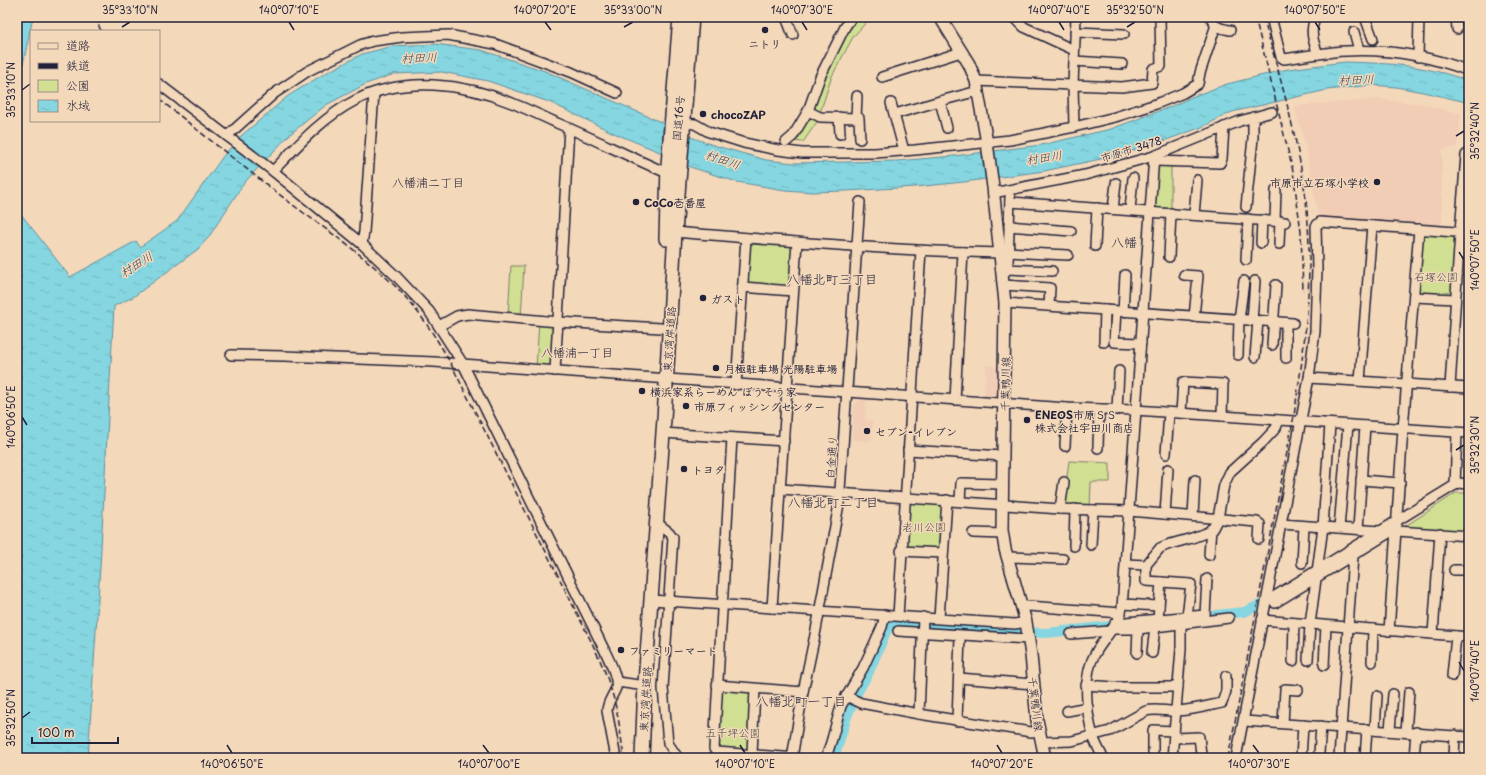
<svg xmlns="http://www.w3.org/2000/svg" width="1486" height="775" font-family="'Playpen Sans','Klee One',sans-serif">
<style>
.built{fill:#f2cdb6}
.green{fill:#d1df92;stroke:#7a8066}
.water{fill:url(#water-ripples);stroke:#5d8e9e}
.lines{fill:none;stroke-linecap:round;stroke-linejoin:round}
.river{stroke:#85d6e0;stroke-width:10}
.minor-casing{stroke:#22223b;stroke-width:12}
.major-casing{stroke:#22223b;stroke-width:14}
.highway-casing{stroke:#22223b;stroke-width:16}
.minor{stroke:#f4d8ba;stroke-width:9}
.major{stroke:#f4d8ba;stroke-width:11}
.highway{stroke:#f4d8ba;stroke-width:13}
.rail{stroke:#22223b;stroke-width:1.5;stroke-dasharray:6 3;stroke-linecap:butt}
.ticks{fill:none;stroke:#22223b;stroke-width:1.5}
.poi-dot{fill:#22223b;stroke:#f4d8ba;stroke-width:1.5}
.labels{text-anchor:middle;dominant-baseline:central;stroke-width:3;stroke-linejoin:round;paint-order:stroke}
.poi-label{font-size:11px;font-weight:bold;fill:#22223b;stroke:#f4d8ba;text-anchor:start}
.street-label{font-size:11px;fill:#22223b;stroke:#f4d8ba}
.park-label{font-size:11px;fill:#45484c;stroke:#f4d8ba}
.water-label{font-size:12px;font-style:italic;fill:#36465c;stroke:#f4d8ba}
.neighbourhood-label{font-size:12px;fill:#22223b;stroke:#f4d8ba}
.quarter-label{font-size:13px;fill:#22223b;stroke:#f4d8ba}
.neatline{fill:none;stroke:#22223b;stroke-width:1.5}
.ticks-label{font-size:10px;text-anchor:middle;fill:#22223b}
</style>
<defs>
<pattern id="water-ripples" width="26" height="14" patternUnits="userSpaceOnUse"><rect width="26" height="14" fill="#85d6e0"/><path d="M2 4q2-2 4 0t4 0M15 11q2-2 4 0t4 0" fill="none" stroke="#73b7c1"/></pattern>
</defs>
<rect width="100%" height="100%" fill="#f4d8ba"/>
<filter id="ink" filterUnits="userSpaceOnUse"><feTurbulence type="fractalNoise" baseFrequency=".025" numOctaves="2"/><feDisplacementMap in="SourceGraphic" scale="8" xChannelSelector="R" yChannelSelector="G"/><feConvolveMatrix kernelMatrix="1 2 1 2 8 2 1 2 1" color-interpolation-filters="sRGB"/></filter>
<g filter="url(#ink)">
<g class="built">
<path d="M1381,99L1423,104L1461,114L1457,147L1442,150V228L1331,219L1318,215L1305,143L1294,106Z"/>
<path d="M986,365L1001,367L999,394L995,397L984,396Z"/>
<path d="M860,399L866,400L865,420L873,421L871,441L852,440L854,405Z"/>
</g>
<g class="green">
<path d="M855,17H871L853,37L832,76L817,122L803,142L791,141L823,75Z"/>
<path d="M1154,161H1171V213L1150,211Z"/>
<path d="M1421,231L1458,233L1454,297L1416,296Z"/>
<path d="M750,241L793,246L791,285L787,287L748,284L745,281Z"/>
<path d="M511,266H524L521,318L508,316Z"/>
<path d="M539,321L557,323L554,370L536,368Z"/>
<path d="M1069,461L1110,463V482H1091L1090,508L1063,507Z"/>
<path d="M1456,493H1469V534L1401,529Z"/>
<path d="M911,500L941,502L944,507L942,546L938,550L908,548L905,545L907,504Z"/>
<path d="M722,688L750,691L753,694L750,749L747,751L718,749Z"/>
</g>
<g class="water">
<path d="M17,17H33L17,93Z"/>
<path d="M435,44L481,50L545,71L663,123L662,153L616,134L549,102L488,81L442,72L394,74L366,84L326,105L289,135L244,183L208,238L198,249L133,297L114,306L100,567L88,758H17V209L70,277L136,241L140,247L177,221L224,155L241,136L288,96L324,74L362,54L393,46Z"/>
<path d="M1345,62C1377,63 1409,64 1439,72C1449,74 1459,78 1469,81V104L1462,101L1423,92L1396,87L1372,85L1327,90L1232,112L1202,127L1161,142L1115,156L1044,171L964,182L915,187L846,191L812,192L785,190L737,182L687,166L688,136L713,145L766,160L794,163L897,161L954,156L1041,145L1111,129L1170,107L1194,96L1227,84L1288,69Z"/>
</g>
<g class="lines">
<g class="river">
<path d="M1216,615L1244,612L1273,599"/>
<path d="M834,758L847,716L858,691L868,674L888,627L891,625L994,631L1046,633L1121,625"/>
</g>
<defs>
<g id="minor">
<path d="M786,17L793,35"/>
<path d="M1002,17H1003"/>
<path d="M1014,17L1024,27L1074,50"/>
<path d="M1211,17C1215,28 1219,28 1230,30"/>
<path d="M1271,17L1281,57L1284,59L1318,54"/>
<path d="M1316,17C1309,30 1313,41 1318,54C1369,46 1421,53 1469,71"/>
<path d="M1365,17L1373,39"/>
<path d="M1456,17L1457,29"/>
<path d="M1075,32L1124,34"/>
<path d="M1354,32L1359,50"/>
<path d="M1418,57L1419,17"/>
<path d="M1074,61L1122,64"/>
<path d="M882,77L961,52"/>
<path d="M976,81L1122,87L1152,83L1153,69L1161,66L1160,18L1162,17"/>
<path d="M159,84L273,171L362,244L397,277L429,311L463,364L600,641C605,652 619,676 616,688C613,696 607,702 607,711L616,758"/>
<path d="M940,101L947,128"/>
<path d="M891,103L903,147"/>
<path d="M808,111L820,117L859,118L860,139"/>
<path d="M895,114L940,101L978,91"/>
<path d="M839,117L840,134"/>
<path d="M856,118L857,96"/>
<path d="M684,123L695,124L709,132L744,143L778,150L802,153H875L915,150L1010,140L1074,127L1115,117L1156,104L1183,93L1198,84L1200,73L1216,25"/>
<path d="M1074,127L1073,84L1076,17"/>
<path d="M227,136L275,93L308,71L360,45L373,41L402,37L448,35L495,44L571,72L617,93"/>
<path d="M786,142L793,136L808,111L820,77L845,27L852,17"/>
<path d="M1154,161L1220,163L1222,159L1224,127"/>
<path d="M273,171C298,145 323,117 356,100C404,76 463,83 512,103C527,109 542,116 557,123C594,139 630,157 667,173"/>
<path d="M993,193L1085,175L1154,156L1240,121L1272,112"/>
<path d="M1010,202L1285,222"/>
<path d="M1246,207L1253,138V117"/>
<path d="M1113,209L1116,183"/>
<path d="M1130,210L1133,178"/>
<path d="M1194,215L1197,180"/>
<path d="M1275,221L1276,190"/>
<path d="M1009,226L1071,231"/>
<path d="M675,232C783,241 892,251 1000,253"/>
<path d="M1261,243L1262,220"/>
<path d="M362,244L364,232L374,93"/>
<path d="M1279,244L1280,221"/>
<path d="M1095,246L1097,208"/>
<path d="M1008,252L1068,255"/>
<path d="M1169,257L1171,213"/>
<path d="M1246,260L1248,219"/>
<path d="M1007,269L1052,271"/>
<path d="M1002,275L1006,271L1008,265L1010,197"/>
<path d="M1184,275L1198,276L1194,317"/>
<path d="M1003,285L1050,288L1049,306"/>
<path d="M742,287L793,291"/>
<path d="M1414,297L1455,299"/>
<path d="M1005,303L1293,323"/>
<path d="M1116,311L1114,342L1141,343"/>
<path d="M1123,312L1125,275"/>
<path d="M1252,321L1255,281"/>
<path d="M1286,323V358"/>
<path d="M439,326L457,316L468,314L558,322L661,328"/>
<path d="M1104,342L1105,310"/>
<path d="M1272,345L1276,285"/>
<path d="M231,355L284,356L434,362L1067,408L1135,410L1469,433"/>
<path d="M1238,355L1239,320L1244,281"/>
<path d="M1255,357L1258,321"/>
<path d="M555,371L569,128"/>
<path d="M1309,378L1469,388"/>
<path d="M1360,381L1372,226"/>
<path d="M736,385L746,238"/>
<path d="M1450,387L1460,232L1466,155L1469,153"/>
<path d="M955,400L963,252"/>
<path d="M1117,410L1119,371"/>
<path d="M1181,413L1183,382L1223,384L1222,416"/>
<path d="M663,433L784,441"/>
<path d="M732,438L714,749L717,752L796,758"/>
<path d="M1065,446L1067,408"/>
<path d="M1098,448L1099,409"/>
<path d="M908,450L1003,456"/>
<path d="M1166,454L1169,413"/>
<path d="M1361,480L1400,483"/>
<path d="M1455,485L1457,433"/>
<path d="M781,489L1060,509L1129,511L1257,522L1260,524L1259,539"/>
<path d="M960,501L961,483L1003,484"/>
<path d="M1060,509L1064,482"/>
<path d="M1165,514L1168,469"/>
<path d="M1193,516L1195,480"/>
<path d="M656,522L669,532L673,537L663,688L668,743L678,758"/>
<path d="M1281,524L1380,531"/>
<path d="M1339,528L1348,425"/>
<path d="M1358,529L1365,426"/>
<path d="M973,533L1003,534"/>
<path d="M1091,545L1093,510"/>
<path d="M1074,546L1075,509"/>
<path d="M901,551L943,553"/>
<path d="M1209,555L1211,529"/>
<path d="M1008,557L1063,559"/>
<path d="M1302,563L1304,526"/>
<path d="M1126,564L1146,565"/>
<path d="M1454,570H1469"/>
<path d="M1161,582L1191,584L1187,616"/>
<path d="M651,600L1015,624L1026,622"/>
<path d="M1267,601L1455,485L1458,483L1469,484"/>
<path d="M1275,603L1389,533L1397,531L1469,536"/>
<path d="M1123,604L1159,606"/>
<path d="M1023,607L1028,606L1121,613"/>
<path d="M772,608L797,242"/>
<path d="M898,616L921,250"/>
<path d="M939,618L947,500"/>
<path d="M1158,619L1161,582L1146,581V565L1160,548L1167,545L1192,538L1208,532L1213,528L1218,518L1224,485L1230,472L1263,442L1276,428L1279,420"/>
<path d="M1262,620L1469,637"/>
<path d="M1115,623L1205,615L1207,579"/>
<path d="M1111,629H1138L1229,618"/>
<path d="M898,631L1029,639"/>
<path d="M1389,631L1403,429L1419,229"/>
<path d="M1071,634L1110,631"/>
<path d="M1433,634L1440,533"/>
<path d="M1137,653L1138,629"/>
<path d="M1152,653L1155,627"/>
<path d="M1308,660L1310,624L1323,527L1330,424"/>
<path d="M1293,661L1294,623"/>
<path d="M1372,662L1373,629"/>
<path d="M1324,665L1326,626"/>
<path d="M1452,676L1456,636"/>
<path d="M959,678L1033,684"/>
<path d="M617,682L639,685"/>
<path d="M717,685L803,692"/>
<path d="M1086,685L1114,687H1178"/>
<path d="M846,696L861,703L919,714L1031,732L1039,731"/>
<path d="M1067,711L1088,707"/>
<path d="M919,714L923,617"/>
<path d="M957,721L960,636"/>
<path d="M1244,721L1469,737"/>
<path d="M1283,723L1285,689L1298,690"/>
<path d="M1375,729L1377,696"/>
<path d="M1390,730L1393,694"/>
<path d="M1406,732L1409,692"/>
<path d="M1174,738L1199,737L1201,754"/>
<path d="M1042,742L1072,741L1110,731L1146,711C1157,708 1167,712 1178,711C1193,710 1208,706 1222,703L1226,691V676"/>
<path d="M1319,753L1321,726"/>
<path d="M752,754L755,689"/>
<path d="M1153,755V730L1174,731"/>
<path d="M792,758L803,692L816,630L839,504L860,202"/>
<path d="M826,758L832,739L841,706L863,668L882,627L885,615"/>
<path d="M1103,758C1100,751 1095,743 1093,736C1086,711 1082,675 1096,652C1104,638 1119,624 1122,608L1154,156"/>
<path d="M1172,758L1181,649V625"/>
<path d="M1236,758L1309,378L1315,331L1317,269L1316,226L1320,222L1469,233"/>
<path d="M1301,758L1303,725"/>
<path d="M1339,758L1353,556"/>
<path d="M1365,758L1367,729"/>
<path d="M1414,758L1416,732"/>
<path d="M1454,758L1455,735"/>
</g>
<path id="major" d="M940,17L969,64L976,81L987,143L993,187L1005,303L1002,530L1005,549L1026,622L1031,655L1037,720L1045,758"/>
<g id="highway">
<path d="M666,239L668,165L680,17"/>
<path d="M642,758L645,683L664,419L675,232L692,17"/>
</g>
</defs>
<use href="#minor" class="minor-casing"/>
<use href="#major" class="major-casing"/>
<use href="#highway" class="highway-casing"/>
<use href="#minor" class="minor"/>
<use href="#major" class="major"/>
<use href="#highway" class="highway"/>
<g class="rail">
<path d="M95,17L101,31"/>
<path d="M1255,17L1293,171L1301,232L1303,291"/>
<path d="M159,99C205,136 251,173 297,208C330,232 363,255 392,283C416,306 435,335 451,364L587,633C597,653 607,674 613,696C619,717 621,737 624,758"/>
<path d="M1228,758L1293,421C1305,348 1314,275 1306,200C1298,138 1280,77 1263,17"/>
</g>
</g>
</g>
<path class="ticks" d="M289,22L294,30M545,22L551,30M802,22L807,30M1059,22L1064,30M1315,22L1320,30M122,27L130,22M624,27L633,22M1127,27L1135,22M22,90L30,84M1456,136L1464,131M1459,252L1464,260M22,417L27,425M1456,450L1464,445M1459,662L1464,671M22,718L30,712M227,745L232,753M483,745L489,753M740,745L745,753M997,745L1002,753M1253,745L1259,753"/>
<g class="poi-dot">
<circle cx="765" cy="30" r="4"/>
<circle cx="703" cy="114" r="4"/>
<circle cx="1377" cy="182" r="4"/>
<circle cx="636" cy="202" r="4"/>
<circle cx="703" cy="298" r="4"/>
<circle cx="716" cy="368" r="4"/>
<circle cx="642" cy="391" r="4"/>
<circle cx="686" cy="406" r="4"/>
<circle cx="1027" cy="420" r="4"/>
<circle cx="867" cy="431" r="4"/>
<circle cx="684" cy="469" r="4"/>
<circle cx="621" cy="650" r="4"/>
</g>
<g class="labels">
<g class="poi-label">
<text x="765" y="43" text-anchor="middle">ニトリ</text>
<text x="711" y="114">chocoZAP</text>
<text x="1369" y="182" text-anchor="end">市原市立石塚小学校</text>
<text x="644" y="202">CoCo壱番屋</text>
<text x="711" y="298">ガスト</text>
<text x="724" y="368">月極駐車場 光陽駐車場</text>
<text x="650" y="391">横浜家系らーめん ぼうそう家</text>
<text x="694" y="406">市原フィッシングセンター</text>
<text x="1035" y="414">ENEOS市原ＳＳ<tspan x="1035" dy="13">株式会社宇田川商店</tspan></text>
<text x="875" y="431">セブン-イレブン</text>
<text x="692" y="469">トヨタ</text>
<text x="629" y="650">ファミリーマート</text>
</g>
<g class="street-label">
<text transform="translate(678 118) rotate(-85)">国道16号</text>
<text transform="translate(1131 149) rotate(-17)">市原市 3478</text>
<text transform="translate(669 339) rotate(-86)">東京湾岸道路</text>
<text transform="translate(1005 384) rotate(-89)">千葉鴨川線</text>
<text transform="translate(831 457) rotate(-86)">白金通り</text>
<text transform="translate(645 699) rotate(-87)">東京湾岸道路</text>
<text transform="translate(1036 704) rotate(83)">千葉鴨川線</text>
</g>
<g class="park-label">
<text x="1436" y="276">石塚公園</text>
<text x="924" y="526">老川公園</text>
<text x="733" y="732">五千坪公園</text>
</g>
<g class="water-label">
<text transform="translate(419 57) rotate(-2)">村田川</text>
<text transform="translate(1356 79) rotate(-2)">村田川</text>
<text transform="translate(1044 157) rotate(-8)">村田川</text>
<text transform="translate(723 159) rotate(19)">村田川</text>
<text transform="translate(136 264) rotate(-32)">村田川</text>
</g>
<g class="neighbourhood-label">
<text x="428" y="182">八幡浦二丁目</text>
<text x="577" y="352">八幡浦一丁目</text>
</g>
<g class="quarter-label">
<text x="1124" y="241">八幡</text>
<text x="832" y="278">八幡北町三丁目</text>
<text x="833" y="501">八幡北町二丁目</text>
<text x="801" y="700">八幡北町一丁目</text>
</g>
</g>
<rect width="1486" height="775" fill="none" stroke="#f4d8ba" stroke-width="44"/>
<rect x="30" y="30" width="130" height="92" fill="#f4d8ba" stroke="#a08f87"/>
<rect x="38" y="43" width="20" height="6" fill="#f4d8ba" stroke="#a08f87"/>
<text x="66" y="50" font-size="12" fill="#22223b">道路</text>
<rect x="38" y="63" width="20" height="6" fill="#22223b" stroke="#a08f87"/>
<text x="66" y="70" font-size="12" fill="#22223b">鉄道</text>
<rect x="38" y="80" width="20" height="12" fill="#d1df92" stroke="#a08f87"/>
<text x="66" y="90" font-size="12" fill="#22223b">公園</text>
<rect x="38" y="100" width="20" height="12" fill="url(#water-ripples)" stroke="#a08f87"/>
<text x="66" y="110" font-size="12" fill="#22223b">水域</text>
<path d="M32 737v6h86v-6" fill="none" stroke="#22223b" stroke-width="2"/>
<text x="38" y="737" font-size="12" fill="#22223b" stroke="#f4d8ba" stroke-width="3" paint-order="stroke">100 m</text>
<rect x="22" y="22" width="1442" height="731" class="neatline"/>
<g class="ticks-label">
<text x="130" y="14">35°33'10"N</text>
<text x="289" y="14">140°07'10"E</text>
<text x="545" y="14">140°07'20"E</text>
<text x="633" y="14">35°33'00"N</text>
<text x="802" y="14">140°07'30"E</text>
<text x="1059" y="14">140°07'40"E</text>
<text x="1135" y="14">35°32'50"N</text>
<text x="1315" y="14">140°07'50"E</text>
<text transform="translate(11 90) rotate(-90)" y="4">35°33'10"N</text>
<text transform="translate(1475 131) rotate(-90)" y="4">35°32'40"N</text>
<text transform="translate(1475 260) rotate(-90)" y="4">140°07'50"E</text>
<text transform="translate(11 417) rotate(-90)" y="4">140°06'50"E</text>
<text transform="translate(1475 445) rotate(-90)" y="4">35°32'30"N</text>
<text transform="translate(1475 671) rotate(-90)" y="4">140°07'40"E</text>
<text transform="translate(11 718) rotate(-90)" y="4">35°32'50"N</text>
<text x="232" y="768">140°06'50"E</text>
<text x="489" y="768">140°07'00"E</text>
<text x="745" y="768">140°07'10"E</text>
<text x="1002" y="768">140°07'20"E</text>
<text x="1259" y="768">140°07'30"E</text>
</g>
</svg>
